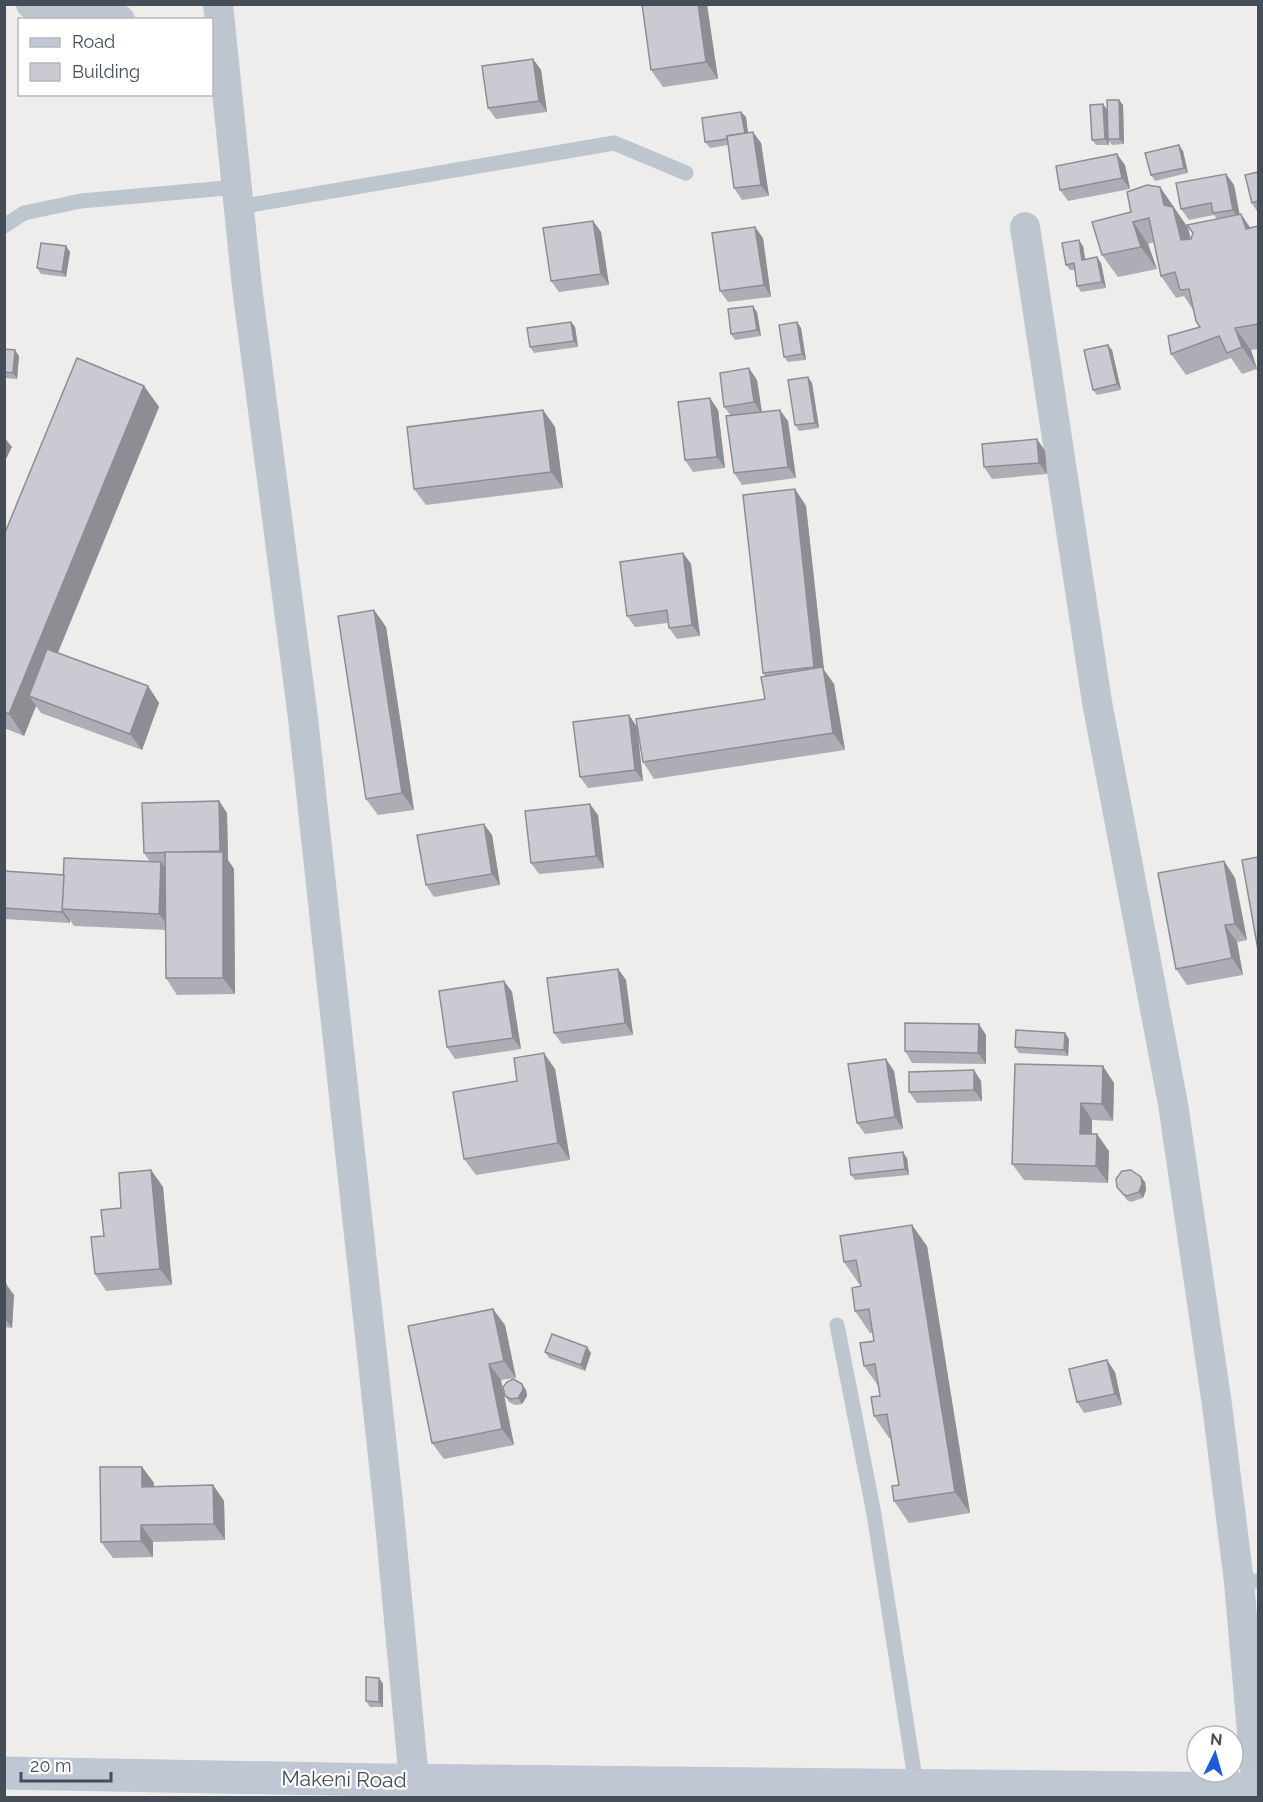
<svg xmlns="http://www.w3.org/2000/svg" width="1263" height="1802" font-family="Raleway,sans-serif">
<style>
.lines{fill:none;stroke-linecap:round;stroke-linejoin:round}
.lane{stroke:#bdc5ce;stroke-width:15}
.street{stroke:#bdc5ce;stroke-width:30}
.secondary{stroke:#bfc7d5;stroke-width:33}
.wall{fill:#adaeb5}
.shaded-wall{fill:#8d8d93}
.building{fill:#c9cad2;stroke:#8d8d93;stroke-width:1.5}
.labels{text-anchor:middle;dominant-baseline:central;stroke-width:4.5;stroke-linejoin:round;paint-order:stroke}
.street-label{font-size:21px;fill:#454d59;stroke:#fff}
</style>
<rect width="100%" height="100%" fill="#efecec"/>
<g class="lines">
<g class="lane">
<path d="M239,207L614,143L686,173"/>
<path d="M4,226L24,213L81,201L237,187"/>
<path d="M837,1325L874,1514L916,1785"/>
<path d="M1239,1582L1258,1581"/>
</g>
<g class="street">
<path d="M31,4L120,20"/>
<path d="M218,4L247,287L303,718L388,1502L414,1780"/>
<path d="M1025,227L1097,702L1173,1104L1217,1405L1239,1582L1257,1789"/>
</g>
<path class="secondary" d="M4,1773L383,1780L1258,1789"/>
</g>
<g class="wall">
<path d="M707,5L718,79L663,87L651,70Z"/>
<path d="M533,59L541,70L547,112L496,119L488,108Z"/>
<path d="M1119,100L1123,105L1124,144L1112,145L1109,141V145H1096L1092,140L1103,104L1107,109Z"/>
<path d="M746,117L748,133L761,143L769,196L742,200L734,188L728,145L710,148L705,142Z"/>
<path d="M1183,151L1188,173L1155,181L1151,175Z"/>
<path d="M1125,165L1130,189L1068,201L1060,190Z"/>
<path d="M1258,172V213L1252,203Z"/>
<path d="M1226,174L1234,185L1239,214L1250,228L1258,226V349L1251,350L1257,369L1242,374L1231,358L1186,375L1171,354L1200,327L1193,310L1184,296L1176,298L1161,276L1154,242L1148,244L1157,269L1118,277L1102,255L1131,212L1160,187L1188,228L1191,239L1217,219L1214,215L1189,220L1181,209Z"/>
<path d="M593,221L601,232L609,285L559,292L551,281Z"/>
<path d="M763,238L771,297L728,302L720,291Z"/>
<path d="M66,246L70,252L66,277L41,274L37,268Z"/>
<path d="M1083,246L1085,259L1101,263L1106,288L1081,292L1077,286L1075,270H1070L1066,265Z"/>
<path d="M757,312L761,336L735,340L731,334Z"/>
<path d="M571,322L575,327L578,347L534,353L530,347Z"/>
<path d="M797,322L801,328L806,360L788,362L784,357Z"/>
<path d="M4,349L19,356L17,379L4,378Z"/>
<path d="M1112,350L1121,390L1097,395L1093,390Z"/>
<path d="M808,377L812,383L819,428L799,431L795,425Z"/>
<path d="M757,380L762,412L788,421L796,478L742,485L734,473L731,416L724,407Z"/>
<path d="M144,386L159,407L58,653L148,686L159,703L142,750L41,713L36,706L24,736L4,728V535Z"/>
<path d="M710,398L718,410L725,468L693,472L685,460Z"/>
<path d="M543,410L555,427L563,488L426,505L414,489Z"/>
<path d="M1037,439L1045,451L1047,474L992,479L984,467Z"/>
<path d="M795,489L806,506L824,670L834,684L845,750L654,779L643,762L765,699V676L763,673Z"/>
<path d="M683,553L691,564L700,636L677,639L669,628L668,623L635,627L627,616Z"/>
<path d="M374,610L386,627L414,810L378,815L366,799Z"/>
<path d="M629,715L637,727L643,781L588,788L580,777Z"/>
<path d="M219,801L227,813L228,860L234,869L235,994L177,995L166,978L165,930L74,926L70,920V923L4,919V871L64,875L150,862L144,853Z"/>
<path d="M598,815L604,868L539,874L531,863Z"/>
<path d="M492,835L500,885L434,897L426,885Z"/>
<path d="M1224,861L1235,878L1247,940L1237,942L1243,975L1187,985L1176,969Z"/>
<path d="M618,969L626,980L633,1035L562,1044L554,1033Z"/>
<path d="M504,981L512,992L521,1049L455,1059L447,1047Z"/>
<path d="M1065,1033L1069,1039L1068,1056L1019,1053L1015,1047Z"/>
<path d="M986,1035V1064L912,1063L905,1051Z"/>
<path d="M1015,1064L1114,1083L1113,1121L1092,1120V1134L1109,1151L1108,1183L1024,1180L1012,1164Z"/>
<path d="M555,1069L570,1160L476,1175L464,1159L517,1081Z"/>
<path d="M894,1071L903,1129L865,1134L857,1123Z"/>
<path d="M981,1081L982,1101L917,1103L909,1092Z"/>
<path d="M907,1158L909,1175L855,1180L851,1175Z"/>
<path d="M151,1170L163,1187L172,1285L106,1291L95,1274L104,1236Z"/>
<path d="M1141,1177L1145,1182L1146,1190L1143,1198L1131,1202L1127,1200L1117,1187Z"/>
<path d="M927,1246L970,1513L909,1523L894,1501L899,1485L891,1438H889L874,1416L880,1396L879,1387L864,1366L874,1341L873,1333H870L855,1311L861,1286L860,1283L859,1284L844,1262Z"/>
<path d="M4,1284L14,1295L12,1328L4,1327Z"/>
<path d="M505,1325L516,1378L501,1380L514,1445L444,1459L432,1443Z"/>
<path d="M545,1352L591,1353L585,1371L549,1358Z"/>
<path d="M1115,1372L1122,1405L1084,1413L1077,1402Z"/>
<path d="M522,1384L526,1390L527,1396L522,1404L515,1405L509,1402L505,1396Z"/>
<path d="M142,1467L154,1483V1486L213,1485L224,1501L225,1540L153,1542V1557L113,1558L101,1542Z"/>
<path d="M379,1678L383,1684V1707H370L366,1701Z"/>
</g>
<g class="shaded-wall">
<path d="M698,4L707,5L718,79L706,62Z"/>
<path d="M533,59L541,70L547,112L539,101Z"/>
<path d="M1119,100L1123,105L1124,144L1120,139Z"/>
<path d="M1103,104L1107,110L1108,139L1109,141V145L1105,139Z"/>
<path d="M741,112L746,117L749,142L745,136Z"/>
<path d="M753,132L761,143L769,196L761,185Z"/>
<path d="M1179,145L1183,151L1188,173L1184,168Z"/>
<path d="M1117,154L1125,165L1130,189L1122,178Z"/>
<path d="M1226,174L1234,185L1241,221L1233,210Z"/>
<path d="M1160,187L1188,228L1196,262L1181,240L1164,205Z"/>
<path d="M1241,214L1256,236L1246,229Z"/>
<path d="M593,221L601,232L609,285L601,274Z"/>
<path d="M1133,222L1148,244L1157,269L1141,247Z"/>
<path d="M755,227L763,238L771,297L764,285Z"/>
<path d="M1079,240L1083,246L1086,265L1082,260Z"/>
<path d="M66,246L70,252L66,277L62,272Z"/>
<path d="M1097,257L1101,263L1106,288L1102,282Z"/>
<path d="M753,306L757,312L761,336L757,330Z"/>
<path d="M571,322L575,327L578,347L574,341Z"/>
<path d="M797,322L801,328L806,360L802,354Z"/>
<path d="M1235,328L1251,350L1257,369L1242,347Z"/>
<path d="M1108,345L1112,350L1121,390L1117,384Z"/>
<path d="M15,350L19,356L17,379L13,373Z"/>
<path d="M749,368L757,380L762,414L754,402Z"/>
<path d="M808,377L812,383L819,428L815,423Z"/>
<path d="M144,386L159,407L38,700L29,696L36,706L24,736L9,714Z"/>
<path d="M710,398L718,410L725,468L717,457Z"/>
<path d="M543,410L555,427L563,488L551,472Z"/>
<path d="M780,410L788,421L796,478L788,467Z"/>
<path d="M4,437L12,447L4,463Z"/>
<path d="M1037,439L1045,451L1047,474L1039,463Z"/>
<path d="M795,489L806,506L824,670L834,684L845,750L833,733L825,683L814,667Z"/>
<path d="M683,553L691,564L700,636L692,625Z"/>
<path d="M374,610L386,627L414,810L402,793Z"/>
<path d="M148,686L159,703L142,750L130,734Z"/>
<path d="M629,715L637,727L643,781L635,770Z"/>
<path d="M219,801L227,813L228,860L234,869L235,994L223,978Z"/>
<path d="M590,804L598,815L604,868L596,856Z"/>
<path d="M484,824L492,835L500,885L492,874Z"/>
<path d="M1224,861L1235,878L1247,940L1235,924Z"/>
<path d="M161,862L173,879L171,930L159,914Z"/>
<path d="M64,875L62,909L70,920V923L62,912Z"/>
<path d="M1225,925L1237,942L1243,975L1232,958Z"/>
<path d="M618,969L626,980L633,1035L625,1023Z"/>
<path d="M504,981L512,992L521,1049L513,1038Z"/>
<path d="M979,1024L986,1035V1064L978,1053Z"/>
<path d="M1065,1033L1069,1039L1068,1056L1064,1050Z"/>
<path d="M544,1053L555,1069L570,1160L558,1143Z"/>
<path d="M886,1059L894,1071L903,1129L895,1117Z"/>
<path d="M1103,1066L1114,1083L1113,1121L1102,1104Z"/>
<path d="M974,1070L981,1081L982,1101L974,1090Z"/>
<path d="M1081,1103L1092,1120V1150L1080,1134Z"/>
<path d="M1097,1134L1109,1151L1108,1183L1096,1166Z"/>
<path d="M903,1152L907,1158L909,1175L905,1169Z"/>
<path d="M151,1170L163,1187L172,1285L160,1269Z"/>
<path d="M1141,1177L1145,1182L1146,1190L1143,1198L1139,1192Z"/>
<path d="M912,1225L927,1246L970,1513L955,1492Z"/>
<path d="M6,1284L14,1295L12,1328L4,1317Z"/>
<path d="M493,1309L505,1325L516,1378L504,1361Z"/>
<path d="M587,1347L591,1353L585,1371L581,1365Z"/>
<path d="M1107,1360L1115,1372L1122,1405L1115,1394Z"/>
<path d="M489,1364L501,1380L514,1445L502,1429Z"/>
<path d="M522,1384L526,1390L527,1396L522,1404L518,1398Z"/>
<path d="M142,1467L154,1483V1503L142,1487Z"/>
<path d="M213,1485L224,1501L225,1540L214,1524Z"/>
<path d="M141,1525L153,1542V1557L141,1541Z"/>
<path d="M379,1678L383,1684V1707L379,1702Z"/>
</g>
<g class="building">
<path d="M642,4H698L706,62L651,70Z"/>
<path d="M533,59L539,101L488,108L482,66Z"/>
<path d="M1107,100H1119L1120,139H1108Z"/>
<path d="M1103,104L1105,139L1092,140L1090,105Z"/>
<path d="M741,112L745,133L727,136V139L705,142L702,118Z"/>
<path d="M753,132L761,185L734,188L727,136Z"/>
<path d="M1179,145L1184,168L1151,175L1145,153Z"/>
<path d="M1117,154L1122,178L1060,190L1056,166Z"/>
<path d="M1258,172V201L1252,203L1245,175Z"/>
<path d="M1226,174L1233,210L1213,213L1211,203L1181,209L1176,183Z"/>
<path d="M1147,185L1160,187L1164,205L1173,207L1181,240L1191,239L1193,233L1187,225L1241,214L1246,229L1258,226V324L1235,328L1242,347L1227,353L1219,336L1171,354L1168,336L1200,327L1196,321L1189,289L1180,290L1175,272L1161,276L1149,218L1133,222L1141,247L1102,255L1092,222L1131,212L1127,192Z"/>
<path d="M593,221L601,274L551,281L543,228Z"/>
<path d="M755,227L764,285L720,291L712,233Z"/>
<path d="M1079,240L1082,260L1097,257L1102,282L1077,286L1074,263L1066,265L1062,243Z"/>
<path d="M41,243L66,246L62,272L37,268Z"/>
<path d="M753,306L757,330L731,334L728,309Z"/>
<path d="M571,322L574,341L530,347L527,328Z"/>
<path d="M797,322L802,354L784,357L779,325Z"/>
<path d="M1108,345L1117,384L1093,390L1084,350Z"/>
<path d="M4,349L15,350L13,373L4,372Z"/>
<path d="M77,358L144,386L9,714L4,712V535Z"/>
<path d="M749,368L754,402L724,407L720,373Z"/>
<path d="M808,377L815,423L795,425L788,380Z"/>
<path d="M710,398L717,457L685,460L678,402Z"/>
<path d="M543,410L551,472L414,489L407,427Z"/>
<path d="M780,410L788,467L734,473L726,416Z"/>
<path d="M1037,439L1039,463L984,467L982,444Z"/>
<path d="M795,489L814,667L763,673L743,495Z"/>
<path d="M683,553L692,625L669,628L667,610L627,616L620,562Z"/>
<path d="M374,610L402,793L366,799L338,616Z"/>
<path d="M47,649L148,686L130,734L29,696Z"/>
<path d="M823,667L833,733L643,762L636,719L765,699L761,677Z"/>
<path d="M629,715L635,770L580,777L573,722Z"/>
<path d="M219,801L220,851L144,853L142,803Z"/>
<path d="M590,804L596,856L531,863L525,811Z"/>
<path d="M484,824L492,874L426,885L417,835Z"/>
<path d="M165,852H223V978H166Z"/>
<path d="M1258,857V950L1242,860Z"/>
<path d="M64,858L161,862L159,914L62,909Z"/>
<path d="M1224,861L1235,924L1225,925L1232,958L1176,969L1158,873Z"/>
<path d="M4,871L64,875L62,912L4,908Z"/>
<path d="M618,969L625,1023L554,1033L547,978Z"/>
<path d="M504,981L513,1038L447,1047L439,991Z"/>
<path d="M905,1023L979,1024L978,1053L905,1051Z"/>
<path d="M1016,1030L1065,1033L1064,1050L1015,1047Z"/>
<path d="M544,1053L558,1143L464,1159L453,1092L517,1081L514,1058Z"/>
<path d="M886,1059L895,1117L857,1123L848,1064Z"/>
<path d="M1015,1064L1103,1066L1102,1104L1081,1103L1080,1134H1097L1096,1166L1012,1164Z"/>
<path d="M974,1070V1090L909,1092V1072Z"/>
<path d="M903,1152L905,1169L851,1175L849,1158Z"/>
<path d="M151,1170L160,1269L95,1274L91,1237L104,1236L101,1210L121,1208L119,1173Z"/>
<path d="M1131,1170L1141,1177L1142,1184L1139,1192L1127,1196L1123,1194L1117,1187L1116,1179L1122,1171Z"/>
<path d="M912,1225L955,1492L894,1501L892,1486L899,1485L887,1414L874,1416L871,1397L880,1396L875,1364L864,1366L860,1343L874,1341L869,1309L855,1311L852,1288L861,1286L856,1260L844,1262L840,1236Z"/>
<path d="M4,1284H6L4,1311Z"/>
<path d="M493,1309L504,1361L489,1364L502,1429L432,1443L408,1326Z"/>
<path d="M552,1334L587,1347L581,1365L545,1352Z"/>
<path d="M1107,1360L1115,1394L1077,1402L1069,1369Z"/>
<path d="M513,1379L522,1384L523,1390L518,1398L511,1399L505,1396L503,1387L507,1382Z"/>
<path d="M100,1467H142V1487L213,1485L214,1524L141,1525V1541L101,1542Z"/>
<path d="M366,1677L379,1678V1702L366,1701Z"/>
</g>
<g class="labels">
<g class="street-label">
<text transform="translate(344 1779) rotate(1)">Makeni Road</text>
</g>
</g>
<rect width="1263" height="1802" fill="none" stroke="#454d59" stroke-width="12"/>
<rect x="18" y="18" width="195" height="78" fill="#ffffff" stroke="#b5b8bd" stroke-width="1.5"/>
<rect x="30" y="38" width="30" height="9" fill="#bfc7d5" stroke="#b5b8bd" stroke-width="1.5"/>
<text x="72" y="48" font-size="18" fill="#454d59">Road</text>
<rect x="30" y="63" width="30" height="18" fill="#c9cad2" stroke="#b5b8bd" stroke-width="1.5"/>
<text x="72" y="78" font-size="18" fill="#454d59">Building</text>
<g transform="translate(1215 1754) rotate(5)"><circle r="28" fill="#ffffff" stroke="#b5b8bd" stroke-width="1.5"/>
<path d="M0-4.5L10 22L0 15L-10 22Z" fill="#1d5bd8"/>
<text y="-9" font-size="16" font-weight="bold" text-anchor="middle" fill="#454d59">N</text>
</g>
<path d="M21 1772v9h90v-9" fill="none" stroke="#454d59" stroke-width="3"/>
<text x="30" y="1772" font-size="18" fill="#454d59" stroke="#ffffff" stroke-width="4.5" paint-order="stroke">20 m</text>
</svg>
